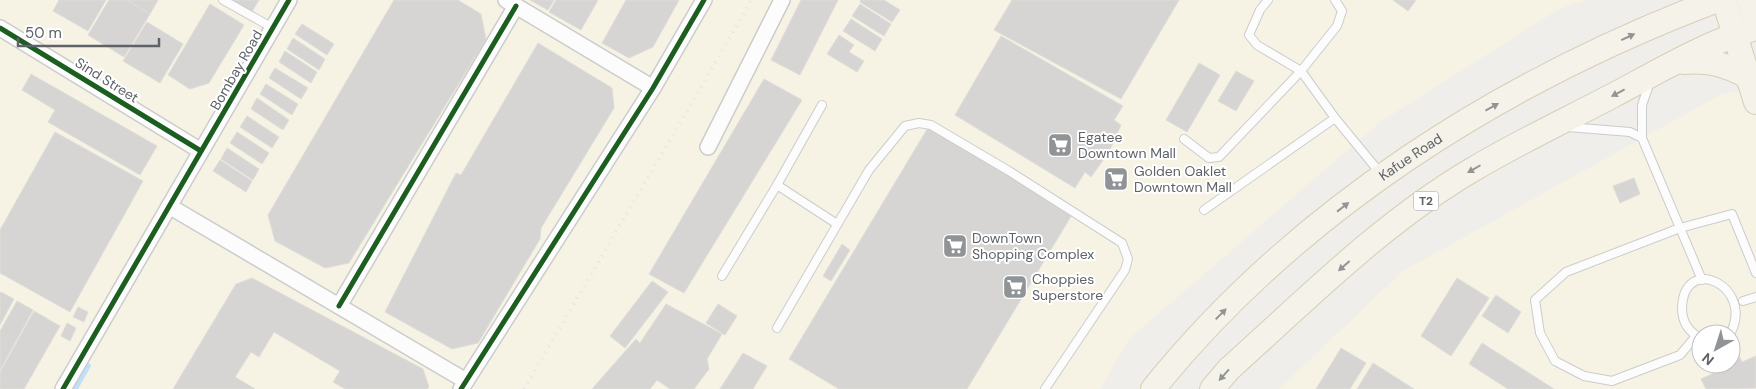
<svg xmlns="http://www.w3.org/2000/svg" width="1756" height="389" font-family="'DM Sans',sans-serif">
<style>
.commercial{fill:#f7f3e4;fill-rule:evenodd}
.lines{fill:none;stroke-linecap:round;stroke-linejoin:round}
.stream{stroke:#bfe0f9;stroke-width:5.5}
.building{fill:#d6d5d3;stroke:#deddd9}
.lane-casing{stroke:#cbcccc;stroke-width:10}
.street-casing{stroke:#cbcccc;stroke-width:18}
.primary-casing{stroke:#d7ceb8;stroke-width:26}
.lane{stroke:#fdfcfc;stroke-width:8}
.street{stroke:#fdfcfc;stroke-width:15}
.primary{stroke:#f4f2e9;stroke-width:24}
.rail{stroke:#e4e4e4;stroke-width:4;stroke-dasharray:1 6;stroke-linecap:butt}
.cycleway-casing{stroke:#fff;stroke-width:8}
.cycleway{stroke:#1b5e20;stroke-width:5}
.oneway{fill:#939595}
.labels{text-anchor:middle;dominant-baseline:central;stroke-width:4;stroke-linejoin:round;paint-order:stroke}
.shield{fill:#fff;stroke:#8f9295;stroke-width:1}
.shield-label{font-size:12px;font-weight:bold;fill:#5f6368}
.street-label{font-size:14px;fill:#5f6368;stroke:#fff}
.poi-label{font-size:14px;fill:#5f6368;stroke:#fff;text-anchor:start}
</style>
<rect width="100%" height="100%" fill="#efeeea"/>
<g class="commercial">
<path d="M0,0H1586L1559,9L1380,122L1129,339L1100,389H0Z"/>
<path d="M1756,89V389H1279L1403,271L1722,94ZM1701,334H1731V364H1701Z"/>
</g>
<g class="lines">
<path class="stream" d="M75,389L88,366"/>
</g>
<g class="building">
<path d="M59,0H106L88,31L53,11Z"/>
<path d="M109,0H127L150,14L124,57L88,35Z"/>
<path d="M127,0H158L150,14Z"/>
<path d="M230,0H259L251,13Z"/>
<path d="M394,0H458L481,14L486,39L349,263L325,268L275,241L268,215Z"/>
<path d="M530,0H554L548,10Z"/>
<path d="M556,0H598L581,30L549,12Z"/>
<path d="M626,0H679L653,47L629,58L602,43Z"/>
<path d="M801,0H838L800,75L771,60Z"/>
<path d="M861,0H884L900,10L892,22L860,2Z"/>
<path d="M1012,0H1179L1121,99L994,30Z"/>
<path d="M1393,0H1416L1408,11Z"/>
<path d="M210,4L244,25L209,83L190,89L168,75Z"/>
<path d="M860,4L891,24L884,36L852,16Z"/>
<path d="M851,19L882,39L875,51L843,31Z"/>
<path d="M147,22L183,44L160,83L123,61Z"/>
<path d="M302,24L334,44L327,55L295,34Z"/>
<path d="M839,35L854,45L849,52L864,61L857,72L827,54Z"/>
<path d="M1001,36L1123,106L1114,120L1121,125L1109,152L1091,177L1085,172L1075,188L955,115Z"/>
<path d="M293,38L325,59L319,70L287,49Z"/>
<path d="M538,43L612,88L614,108L541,228L540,239L478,343L452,349L385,312L456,173L461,175Z"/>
<path d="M285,51L317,72L311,83L279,62Z"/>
<path d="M1199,63L1220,75L1187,132L1166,120Z"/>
<path d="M275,68L308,88L301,99L269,78Z"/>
<path d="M1236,71L1254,81L1236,111L1218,101Z"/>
<path d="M31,74L157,146L140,175L48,122L55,110L22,90Z"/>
<path d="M764,79L802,100L684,293L649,274Z"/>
<path d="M266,84L298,104L292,115L260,94Z"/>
<path d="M257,98L289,120L283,130L251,109Z"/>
<path d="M247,116L279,137L272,148L240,127Z"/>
<path d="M929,126L1073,213L967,389H839L789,359Z"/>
<path d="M55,132L143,181L70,312L0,273V230Z"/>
<path d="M237,132L269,153L262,164L230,143Z"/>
<path d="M227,148L259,169L253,180L221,159Z"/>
<path d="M220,160L252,181L246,192L213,171Z"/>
<path d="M1634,178L1640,194L1620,203L1613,186Z"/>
<path d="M842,244L850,250L831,281L823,276Z"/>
<path d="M252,278L423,369L429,387L427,389H345L333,382L340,371L274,332L259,357L251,352L235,377L255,389H173L236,284Z"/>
<path d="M1457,278L1489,298L1451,356L1421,336Z"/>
<path d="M652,281L668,292L625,348L610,336Z"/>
<path d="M1,292L14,299L0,325V293Z"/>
<path d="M1496,295L1521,312L1508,333L1482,316Z"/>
<path d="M17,301L33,310L0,370V331Z"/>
<path d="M666,304L722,334L707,359L709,369L694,389H670L657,380L650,389H592L636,339L640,343Z"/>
<path d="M718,304L737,316L725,335L706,323Z"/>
<path d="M78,307L88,312L84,322L73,317Z"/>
<path d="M34,311L60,326L24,389H0V372Z"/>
<path d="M67,323L76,328L70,341L61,336Z"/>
<path d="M1482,343L1554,389H1508L1469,364Z"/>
<path d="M1735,347L1742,362L1756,356V388L1706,389L1701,379L1723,369L1721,364H1731V349Z"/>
<path d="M1341,348L1366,363L1350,389H1316Z"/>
<path d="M743,353L767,366L753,389H720Z"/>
<path d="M1373,363L1414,389H1357Z"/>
</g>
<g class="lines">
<defs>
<g id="lane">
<path d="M223,0L273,28"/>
<path d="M1335,0L1342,11L1337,26L1301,71L1335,118L1381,174"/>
<path d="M1650,82L1642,105V138L1702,280"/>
<path d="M1568,127L1630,132L1642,138"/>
<path d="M1184,139L1209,158L1219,157L1301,71L1257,45L1249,35L1260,10L1268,0"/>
<path d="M777,185L822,105"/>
<path d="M1204,210L1335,118"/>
<path d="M722,276L777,185L837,224"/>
<path d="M1743,301L1756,297"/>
<path d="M777,328L869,170L905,126L919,123L931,125L1009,171L1122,243L1128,259L1125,270L1045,389"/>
<path d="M1696,336L1680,355L1612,381L1584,376L1555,361L1540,333L1535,300L1566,272L1680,228L1732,214L1756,273"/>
<path d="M1699,337C1688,331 1682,321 1682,308C1684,252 1756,287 1730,334"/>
</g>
<g id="street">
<path d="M506,0L653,88"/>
<path d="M0,28L201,151"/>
<path d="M708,147L782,0"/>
<path d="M169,206L466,381"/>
<path d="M339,306L516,6"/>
<path d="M63,389L289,0"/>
<path d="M461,389L653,88L704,0"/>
</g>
<g id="primary">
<path d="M1724,0L1756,102"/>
<path d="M1749,0L1756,22"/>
<path d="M1683,62C1710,60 1724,64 1747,76"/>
<path id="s1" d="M1153,389C1298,209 1503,81 1717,0"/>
<path d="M1212,389L1229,369C1306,300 1382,223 1472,170C1517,143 1566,120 1612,96C1659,71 1706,43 1756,28"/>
</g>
</defs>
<use href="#lane" class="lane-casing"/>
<use href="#street" class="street-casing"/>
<use href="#primary" class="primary-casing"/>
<use href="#lane" class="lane"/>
<use href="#street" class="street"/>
<use href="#primary" class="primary"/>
<path class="rail" d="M524,389L752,0"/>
<defs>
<g id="cycleway">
<path d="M0,28L201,151"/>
<path d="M339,306L516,6"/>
<path d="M63,389L289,0"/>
<path d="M461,389L653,88L704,0"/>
</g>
</defs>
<use href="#cycleway" class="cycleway-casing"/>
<use href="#cycleway" class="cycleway"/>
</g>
<defs><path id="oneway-solid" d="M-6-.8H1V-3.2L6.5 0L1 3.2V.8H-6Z" transform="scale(1.25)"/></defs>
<g class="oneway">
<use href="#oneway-solid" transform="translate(1628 37) rotate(-25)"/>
<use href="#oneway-solid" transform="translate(1618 93) rotate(152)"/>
<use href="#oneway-solid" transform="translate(1492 107) rotate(-29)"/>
<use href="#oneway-solid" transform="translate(1474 169) rotate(150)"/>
<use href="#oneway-solid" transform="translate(1343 207) rotate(-38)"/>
<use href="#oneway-solid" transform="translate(1344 266) rotate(139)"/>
<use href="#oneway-solid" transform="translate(1221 314) rotate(-45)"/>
<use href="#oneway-solid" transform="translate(1224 375) rotate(132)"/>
</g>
<defs>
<symbol id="supermarket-square" viewBox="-11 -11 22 22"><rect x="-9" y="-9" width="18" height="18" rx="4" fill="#919496" stroke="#fff"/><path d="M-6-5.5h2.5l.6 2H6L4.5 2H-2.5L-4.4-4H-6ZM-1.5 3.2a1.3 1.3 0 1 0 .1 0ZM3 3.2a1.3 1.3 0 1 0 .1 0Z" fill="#fff"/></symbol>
</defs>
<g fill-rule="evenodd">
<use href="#supermarket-square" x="1046" y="131" width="28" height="28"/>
<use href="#supermarket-square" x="1102" y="165" width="28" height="28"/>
<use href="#supermarket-square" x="941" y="232" width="28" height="28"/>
<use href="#supermarket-square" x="1001" y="273" width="28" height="28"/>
</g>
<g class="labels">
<rect class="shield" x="1413.5" y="191.5" width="25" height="19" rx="4"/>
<g class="shield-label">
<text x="1426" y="201">T2</text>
</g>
<g class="street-label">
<text transform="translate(236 70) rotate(-60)">Bombay Road</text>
<text transform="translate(107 80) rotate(32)">Sind Street</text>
<text stroke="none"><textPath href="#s1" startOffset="348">Kafue Road</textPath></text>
</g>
<g class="poi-label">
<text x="1078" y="137">Egatee<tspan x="1078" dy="16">Downtown Mall</tspan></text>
<text x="1134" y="171">Golden Oaklet<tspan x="1134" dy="16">Downtown Mall</tspan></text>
<text x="972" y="238">DownTown<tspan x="972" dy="16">Shopping Complex</tspan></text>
<text x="1032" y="279">Choppies<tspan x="1032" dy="16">Superstore</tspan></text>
</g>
</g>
<g transform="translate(1716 349) rotate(219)"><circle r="24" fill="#ffffff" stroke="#bfc1c3"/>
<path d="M0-4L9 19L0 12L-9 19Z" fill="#919496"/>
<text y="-8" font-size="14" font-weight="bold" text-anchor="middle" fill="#5f6368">N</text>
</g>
<path d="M18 38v8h141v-8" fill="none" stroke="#5f6368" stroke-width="2.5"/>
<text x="25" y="38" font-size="15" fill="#5f6368" stroke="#ffffff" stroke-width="4" paint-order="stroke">50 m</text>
</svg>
